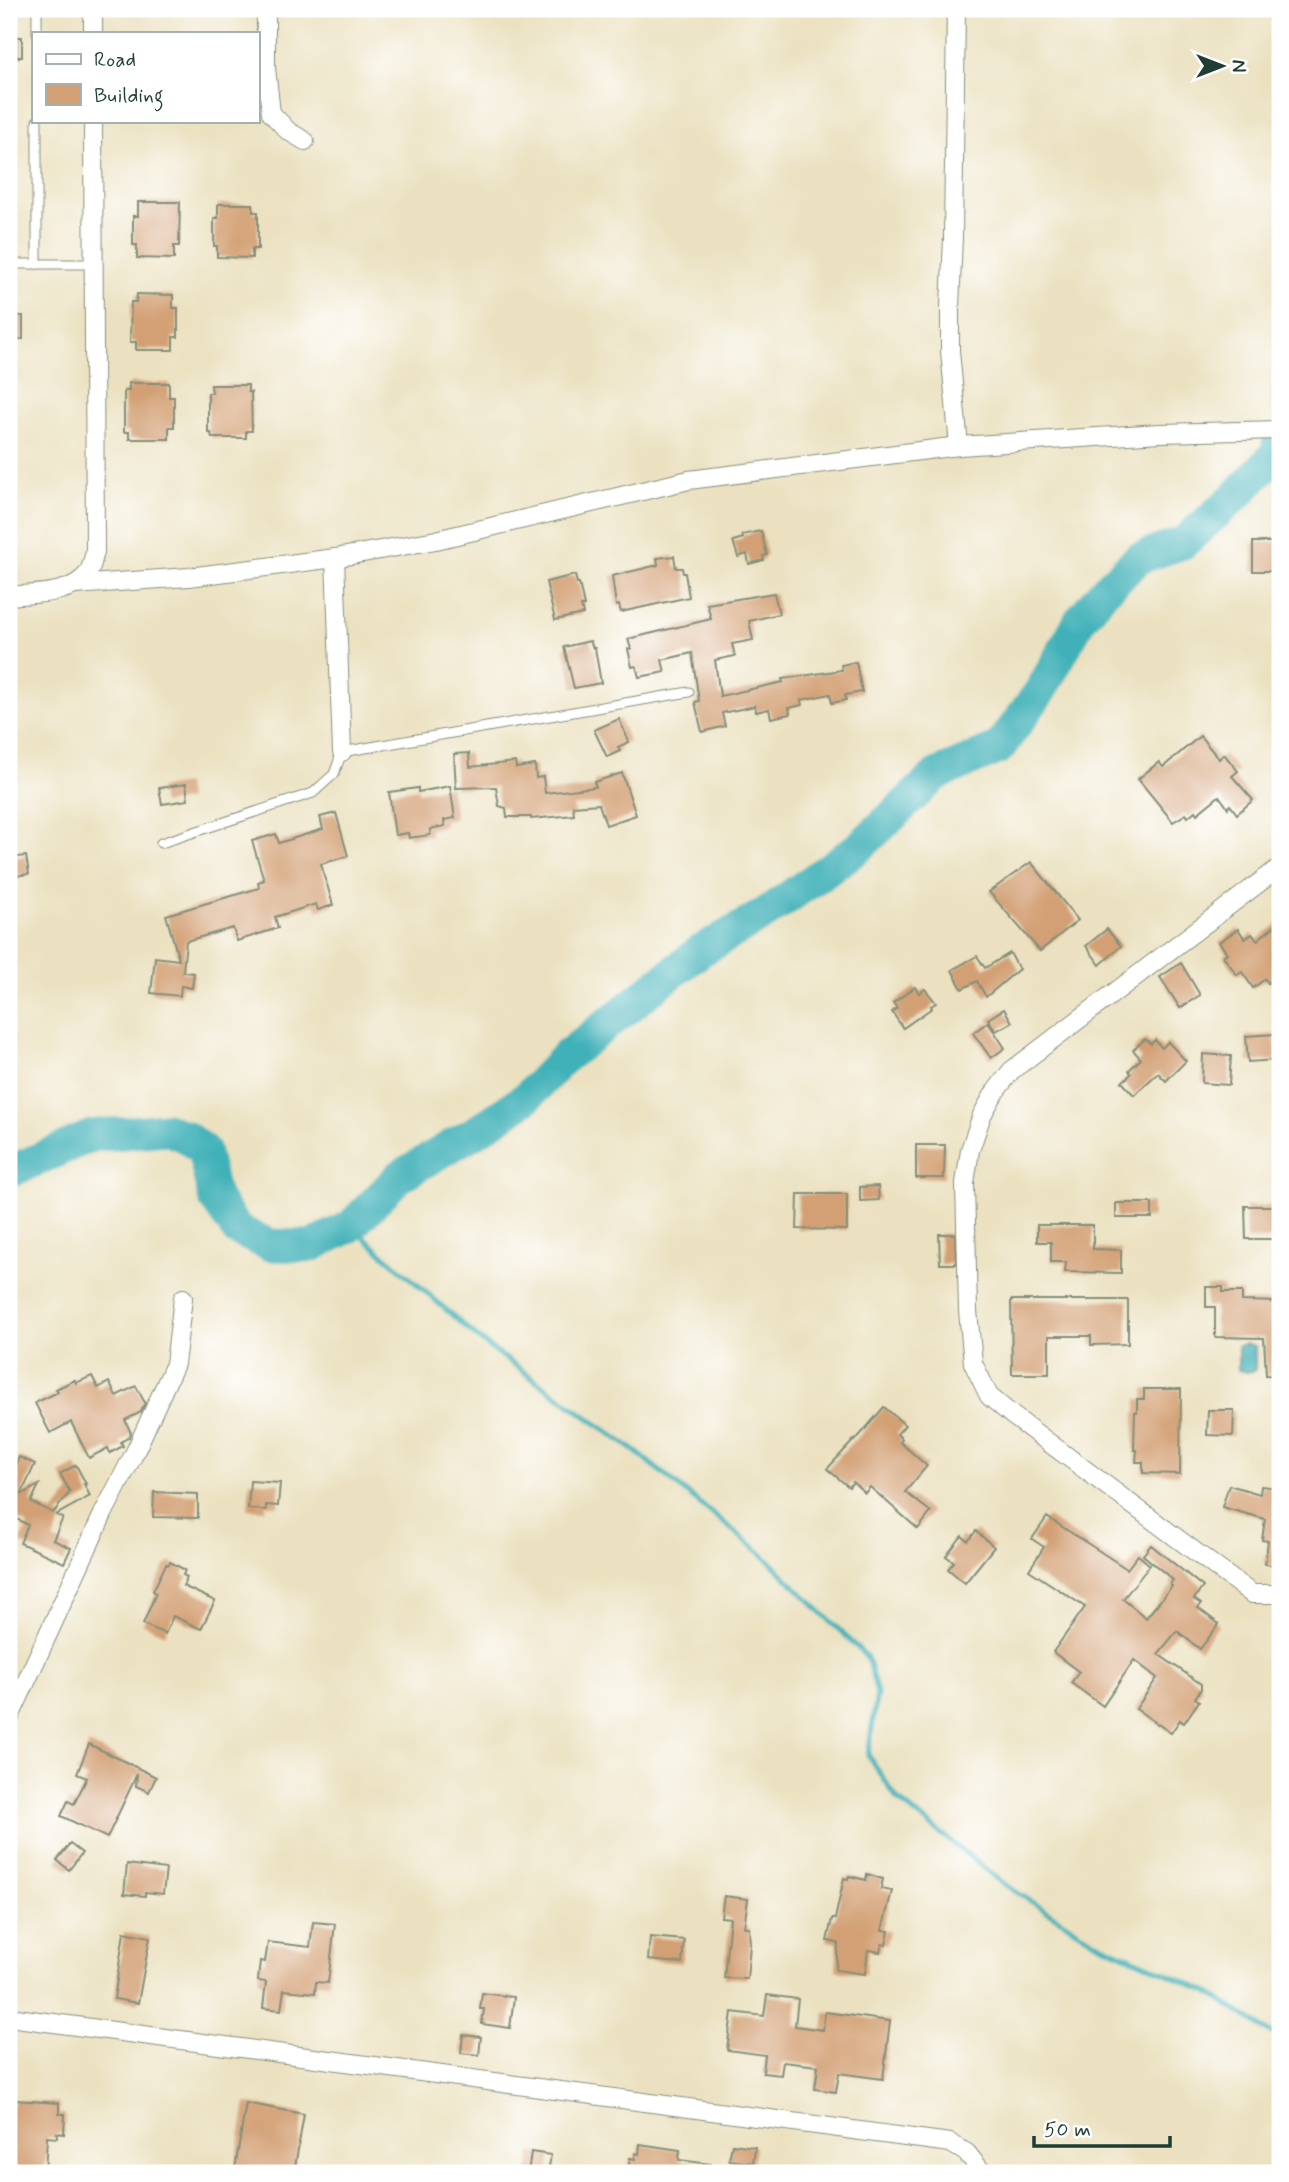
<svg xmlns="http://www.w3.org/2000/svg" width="1289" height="2182" font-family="Mynerve,sans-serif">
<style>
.water{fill:#40b1b8;stroke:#307776;stroke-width:2}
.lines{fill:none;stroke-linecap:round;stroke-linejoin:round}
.stream{stroke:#40b1b8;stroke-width:5}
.river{stroke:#40b1b8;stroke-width:33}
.building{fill:#d3a075}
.service-casing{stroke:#858f7a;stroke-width:11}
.minor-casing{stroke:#858f7a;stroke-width:20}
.service{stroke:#fff;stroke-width:9}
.minor{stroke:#fff;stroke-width:18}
</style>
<rect width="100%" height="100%" fill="#fff"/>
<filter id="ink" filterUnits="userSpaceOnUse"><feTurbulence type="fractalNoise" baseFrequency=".0143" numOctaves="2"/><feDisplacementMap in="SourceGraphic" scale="14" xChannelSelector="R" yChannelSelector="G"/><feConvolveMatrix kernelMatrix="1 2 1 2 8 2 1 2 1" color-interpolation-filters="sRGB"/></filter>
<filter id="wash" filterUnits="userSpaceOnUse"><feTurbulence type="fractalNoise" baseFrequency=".00686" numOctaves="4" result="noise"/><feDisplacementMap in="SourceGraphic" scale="28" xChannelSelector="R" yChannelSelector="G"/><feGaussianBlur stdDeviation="1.57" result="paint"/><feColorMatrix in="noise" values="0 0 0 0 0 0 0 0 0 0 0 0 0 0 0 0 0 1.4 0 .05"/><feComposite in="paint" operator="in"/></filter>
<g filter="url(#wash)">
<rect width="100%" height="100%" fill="#ebe1c0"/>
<path class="water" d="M1246,1344L1255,1346V1370L1247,1372L1238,1370V1346Z"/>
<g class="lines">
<path class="stream" d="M351,1226L485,1344L635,1451L761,1553L867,1657L877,1693L868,1755L897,1799L1007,1886L1092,1940L1208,1992L1274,2035L1280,2043"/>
<path class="river" d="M9,1172L91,1136L166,1129L186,1137L203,1150L214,1197L237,1230L270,1245L311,1246L351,1226L400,1176L482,1128L526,1098L565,1057L699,952L766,913L858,848L936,775L999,748L1041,690L1080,620L1104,591L1139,558L1183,543L1236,496L1276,454L1279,441"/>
</g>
<g id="blocks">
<g class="building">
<rect x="9" y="37" width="13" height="20"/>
<path d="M138,202H180L179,246H174V259L137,258V245H133V216H138Z"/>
<path d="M218,204H253V212H258V249H252V258L217,257V246H214V218H218Z"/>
<path d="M137,294L173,295V308H178V337H173V350H136V342H130L131,302H136Z"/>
<rect x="9" y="316" width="14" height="23"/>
<path d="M129,383H169V397H174V427H169V439H129V432H124V391H129Z"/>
<path d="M211,385H248V392H251L252,431H246V438H212L211,433H208V393H212Z"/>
<path d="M761,531L767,555L763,556L764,560L749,564L747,554L738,557L733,541L743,538L742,535Z"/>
<rect x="1253" y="542" width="27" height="29"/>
<path d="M674,556L676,568H682L683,573H685L689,597L621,612L619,605L616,606L612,576L658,565L657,558Z"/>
<path d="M575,575L577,583H579L584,606H581L583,614L555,620L546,582Z"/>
<path d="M774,593L779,614L749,621L753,640L732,644L735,656L715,660L720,696L783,682L782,679L842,670L841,665L856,662L862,692L845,695L846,700L832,703L830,694L801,700L802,705L789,708L790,714L771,718L769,709L756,712L755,706L722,713L725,726L702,732L695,702L699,701L692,653L662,660L665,672L655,674L639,677L636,666L632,667L628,649H631L628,639L711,619L707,604Z"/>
<path d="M590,641L593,648H595L601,683L574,688L564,647Z"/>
<path d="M619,719L629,742L618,747L620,751L607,757L594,730Z"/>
<path d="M1200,736L1219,759L1224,754L1238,771L1232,776L1253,800L1237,814L1230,805L1228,808L1219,796L1197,814L1195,811L1188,817L1186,814L1173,822L1138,779L1159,762L1163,767Z"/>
<path d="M469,753L470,767L515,762L516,768L535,765L536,778L543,777L545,793L596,787L594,782L622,773L636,815L606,825L599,804L573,806L574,815L531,819V817H507L506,808L499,806L496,787L456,788L454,754Z"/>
<path d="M186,784L188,800L162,804L159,788Z"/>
<path d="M450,786L455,818L444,820L445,826L430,829V835L409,838L408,833L395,835L389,792L418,788V792Z"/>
<path d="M336,813L348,856L321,864L333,905L318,910L316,904L275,917L278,928L237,941L233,928L186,941L183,972L194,973L192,988L181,986L180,996L151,993L155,957L179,960L166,915L259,888L258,882L264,880L252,841L276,834L279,843L323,829L320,817Z"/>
<path d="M26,856L29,874L9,877V858Z"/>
<path d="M1031,862L1078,920L1040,951L989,892Z"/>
<path d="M1280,922V973L1268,983L1265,979L1253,988L1242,972L1237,975L1223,956L1227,953L1219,942L1238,929L1245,939L1252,934L1257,940Z"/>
<path d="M1107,929L1121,946L1100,965L1086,946Z"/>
<path d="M1010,953L1019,969L986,997L977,981L962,989L952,970L977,956L985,968Z"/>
<path d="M1181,963L1200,995L1180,1008L1160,977Z"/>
<path d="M915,987L919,993L925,989L936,1003L931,1006L932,1008L903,1028L892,1012L897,1008L893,1003Z"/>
<path d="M1004,1009L1012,1022L996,1031L988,1019Z"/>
<path d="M988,1022L1005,1048L991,1058L973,1033Z"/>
<path d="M1275,1034L1277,1060L1248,1062L1246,1036Z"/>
<path d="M1145,1039L1151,1044L1155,1040L1162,1048L1168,1042L1186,1061L1166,1081L1158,1073L1134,1095L1122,1082L1131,1074L1129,1070L1141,1059L1133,1050Z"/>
<path d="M1203,1054L1231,1056L1229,1085L1202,1083Z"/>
<path d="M916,1145H945L944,1178H916Z"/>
<path d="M878,1186L879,1200L860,1201V1187Z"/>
<path d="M798,1194H847V1230L797,1229Z"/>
<rect x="1116" y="1203" width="36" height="15"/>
<path d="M1245,1206H1280V1239H1246Z"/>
<path d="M1037,1225H1093V1249L1121,1250V1273L1065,1272L1066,1262H1051V1242H1037Z"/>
<path d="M939,1234H955L956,1264H940Z"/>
<path d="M1206,1287H1223V1292H1242V1301L1280,1302V1376L1266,1375L1264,1338L1215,1337V1307H1206Z"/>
<path d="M1011,1300H1128V1344L1091,1345V1336H1049V1374H1012Z"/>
<path d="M92,1376L98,1388L109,1382L116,1396L136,1386L145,1403L141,1412L125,1420L131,1433L129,1437L121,1442L123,1446L110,1453L108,1448L89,1458L71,1422L50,1433L35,1403L58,1392L56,1389L75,1380L76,1383Z"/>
<path d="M1144,1389H1181L1180,1474L1143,1473V1462H1136L1137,1450H1134L1135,1412H1137V1399H1144Z"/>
<path d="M884,1407L905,1425L897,1434L902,1439L900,1442L927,1466L905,1492L931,1512L918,1529L870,1487L865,1493L853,1482L849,1487L827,1469L854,1440L855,1441Z"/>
<path d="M1208,1410H1234L1233,1436L1207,1435Z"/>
<path d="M19,1457L35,1464L21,1495L39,1485L31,1502L53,1513L70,1492L60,1474L76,1465L86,1484H84L90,1496L56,1515L63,1518L53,1540L71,1548L64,1563L20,1543L28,1525L11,1516L9,1521V1461L16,1464Z"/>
<path d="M250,1481L280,1483L278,1506L266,1505V1510L248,1509Z"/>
<path d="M1229,1485L1260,1494L1261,1486L1280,1488V1566L1265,1564L1268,1541L1262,1540L1265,1519L1222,1507Z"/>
<path d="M154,1492L198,1494V1518L153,1517Z"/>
<path d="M1047,1517L1127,1569L1138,1555L1150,1565L1123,1599L1146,1618L1172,1586L1170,1584L1173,1580L1143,1555L1151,1545L1203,1587L1194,1599L1201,1604L1198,1608L1219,1624L1200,1649L1177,1631L1158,1654L1201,1684V1689L1195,1698L1199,1701L1184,1723L1180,1720L1171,1733L1136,1709L1157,1678L1134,1660L1103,1706L1071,1683L1079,1672L1053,1652L1085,1607L1029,1570L1044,1547L1032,1539Z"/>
<path d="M976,1531L994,1547L965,1583L948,1569L954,1562L946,1556L962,1536L968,1541Z"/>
<path d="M170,1562L185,1570L183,1575L187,1577L183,1586L215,1601L201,1629L173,1616L165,1634L143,1624L156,1593L153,1591L166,1564L168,1565Z"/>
<path d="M89,1744L156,1777L149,1792L136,1786L137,1774L107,1838L61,1816L68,1801L74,1804L87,1778L77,1774Z"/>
<path d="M70,1844L82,1853L69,1870L57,1860Z"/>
<path d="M127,1864L166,1869L163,1894L145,1892V1896L124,1894Z"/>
<path d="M867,1874L883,1879L881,1889L892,1891L882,1930L889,1931L886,1945L882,1944L880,1952L868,1950L865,1974L836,1970L838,1943L827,1941L832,1919H835L844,1878L848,1879L849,1876L866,1880Z"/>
<path d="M724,1896L748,1899L744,1927H749L750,1945L747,1979L724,1978L730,1918L721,1917Z"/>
<path d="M313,1922L335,1924L328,1983L316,1982L315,1993L284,1990L281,2010L263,2008L266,1982L258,1981L260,1961L265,1962L268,1942L310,1947Z"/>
<path d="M124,1932L150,1937L138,2003L114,1999Z"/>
<path d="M650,1937L684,1940L682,1963L648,1960Z"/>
<path d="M482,1993L514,1997L510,2028L482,2024L484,2009H480Z"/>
<path d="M767,1995L798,1999L795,2026L823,2030L825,2012L890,2021L883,2079L839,2073L836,2092L815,2089L818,2066L783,2062L781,2075L763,2073L765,2055L727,2050L732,2012L764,2016Z"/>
<path d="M463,2035L481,2037L479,2055L461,2053Z"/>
<path d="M15,2100L59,2103V2114H65L64,2134L57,2133V2138L47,2137L45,2173H9V2104H14Z"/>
<path d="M246,2103L304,2114L294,2173H264L235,2168Z"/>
<path d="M640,2144L680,2150L679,2160L711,2164L710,2173H628L630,2158L635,2159V2153L639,2154Z"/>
<path d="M732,2144L755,2147L753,2163L729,2160Z"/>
<path d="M531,2152L551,2155L548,2173H528Z"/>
</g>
</g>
</g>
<g filter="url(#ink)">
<use href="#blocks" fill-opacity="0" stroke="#858f7a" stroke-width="2"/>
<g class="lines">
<defs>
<g id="service">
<path d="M37,33V9"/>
<path d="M9,264H94"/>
<path d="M37,264V121"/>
<path d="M161,843L313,793L334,774L342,752L689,692"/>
</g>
<g id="minor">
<path d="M93,9V33"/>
<path d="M266,9V68L271,113L288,131L305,141"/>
<path d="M956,9L953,237L950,307V351L959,446"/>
<path d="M335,558L342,752"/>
<path d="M75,585L189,577L335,558L436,540L689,480L959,446L1160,433L1280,430"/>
<path d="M9,596C34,593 71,596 88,573C92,567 93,558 95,552L93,121"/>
<path d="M1280,867L1011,1071L995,1092L982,1115L970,1150L965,1183L968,1311L973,1363L989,1396L1013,1416L1252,1594H1280"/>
<path d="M9,1719L103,1514L135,1452L175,1364L183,1298"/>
<path d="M9,2017L950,2143L967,2153L983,2173"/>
</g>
</defs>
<use href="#service" class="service-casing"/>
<use href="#minor" class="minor-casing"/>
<use href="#service" class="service"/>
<use href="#minor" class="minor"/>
</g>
</g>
<rect width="1289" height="2182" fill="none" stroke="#fff" stroke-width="35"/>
<rect x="32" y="32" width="228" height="91" fill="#ffffff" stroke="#a5b1ae" stroke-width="2"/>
<rect x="46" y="54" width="35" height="10" fill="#ffffff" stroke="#a5b1ae" stroke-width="2"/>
<text x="94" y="66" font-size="21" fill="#1f3d34">Road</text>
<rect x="46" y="84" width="35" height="21" fill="#d3a075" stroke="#a5b1ae" stroke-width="2"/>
<text x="94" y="102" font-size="21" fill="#1f3d34">Building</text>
<g transform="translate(1222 66) rotate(90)" stroke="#ffffff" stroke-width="5" paint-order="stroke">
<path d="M0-5L12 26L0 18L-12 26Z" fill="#1f3d34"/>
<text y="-10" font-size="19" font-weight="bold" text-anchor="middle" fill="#1f3d34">N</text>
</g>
<path d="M1034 2136v10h136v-10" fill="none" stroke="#1f3d34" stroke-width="3.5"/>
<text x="1044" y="2136" font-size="21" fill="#1f3d34" stroke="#ffffff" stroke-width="5" paint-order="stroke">50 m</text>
</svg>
